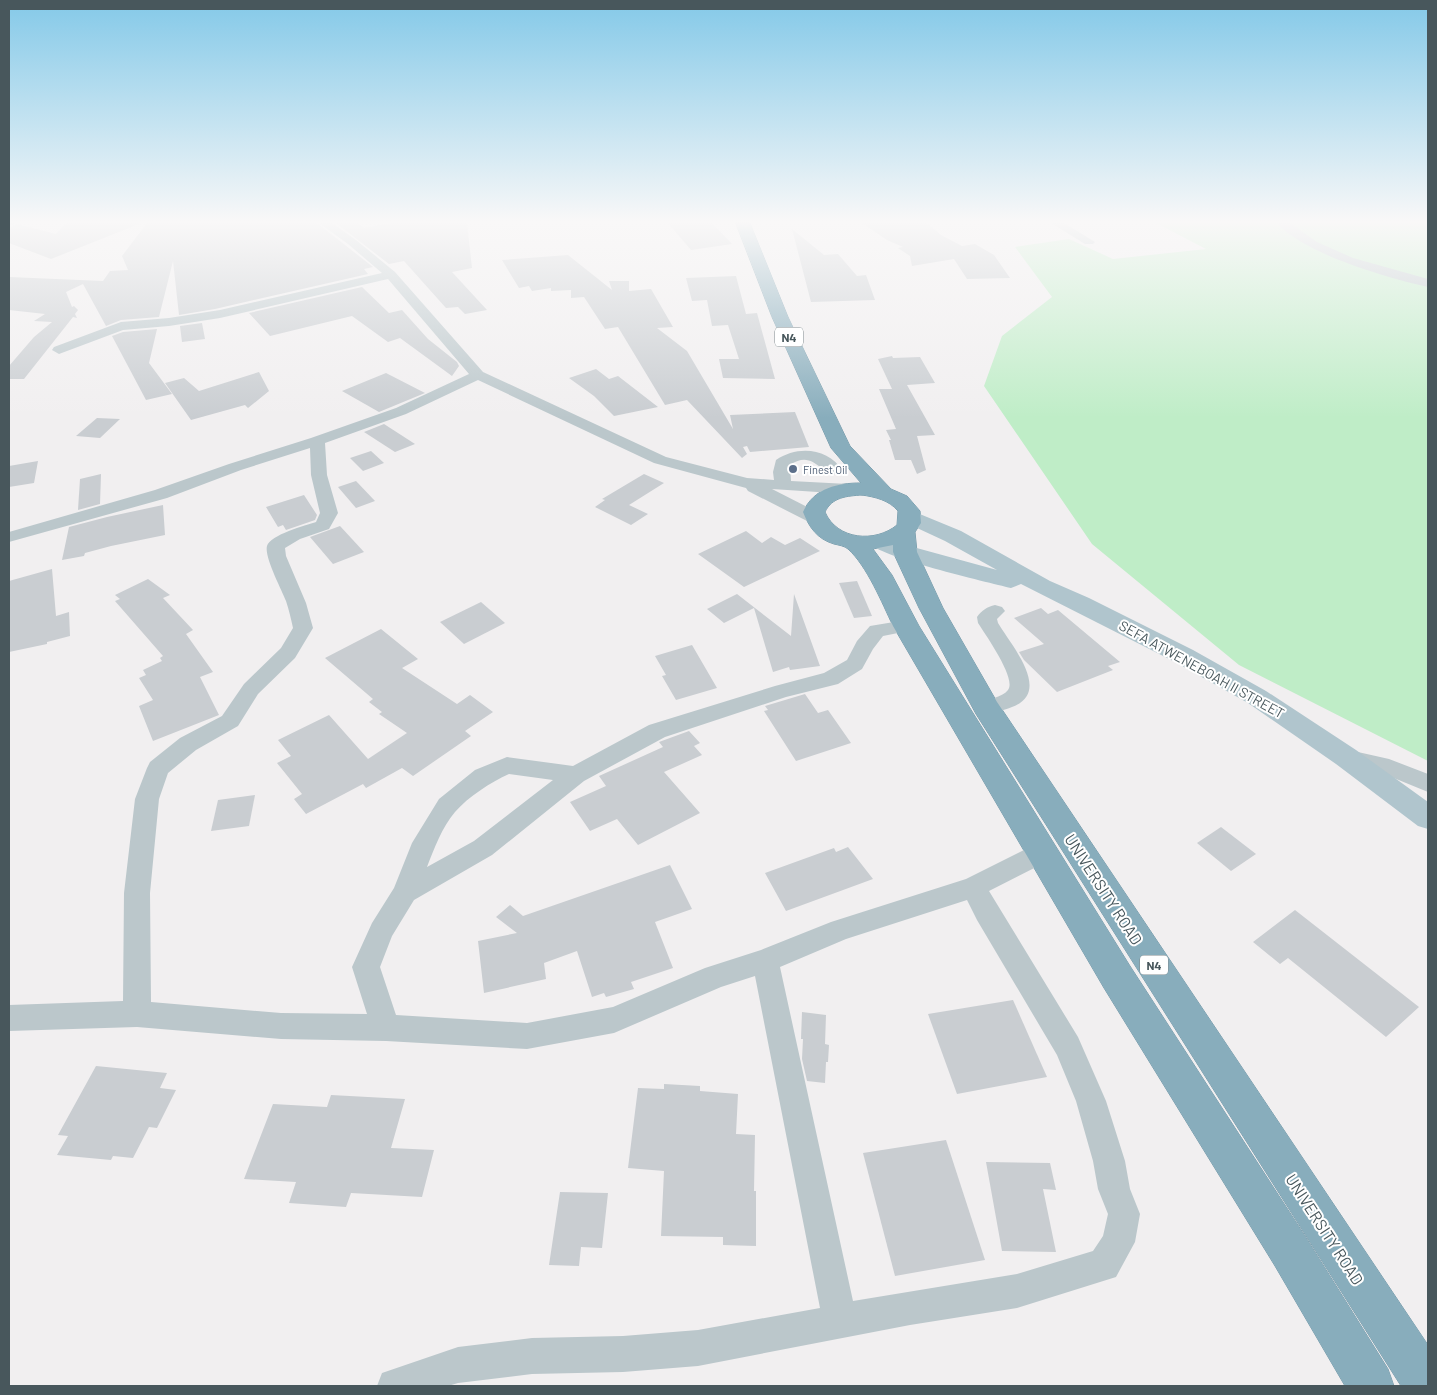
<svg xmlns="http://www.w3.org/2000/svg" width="1437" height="1395" font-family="Barlow,sans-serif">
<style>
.green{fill:#bfedc7}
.building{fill:#c9cdd1}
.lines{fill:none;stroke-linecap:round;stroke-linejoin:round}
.highway-casing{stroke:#7498a8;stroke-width:1}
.minor{fill:#bbc7cb;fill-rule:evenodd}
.major{fill:#b0c5cd;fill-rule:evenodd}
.highway{fill:#88adbc;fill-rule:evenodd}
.service-dot{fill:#5c6f8a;stroke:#fff;stroke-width:2}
.labels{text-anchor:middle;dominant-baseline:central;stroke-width:4;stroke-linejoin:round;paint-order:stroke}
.far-service-label{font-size:11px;fill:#4e5e75;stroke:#fff;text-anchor:start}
.shield{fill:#fff;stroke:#7f898d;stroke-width:1}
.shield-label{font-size:12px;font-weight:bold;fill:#48575c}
.street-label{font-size:14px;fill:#48575c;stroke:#fff}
.near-street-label{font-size:16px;fill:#48575c;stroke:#fff}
</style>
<rect width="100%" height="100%" fill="#f1eff0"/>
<path class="green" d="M1156,223H1428V761L1239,665L1092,544L984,386L1002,336L1052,297L1015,247L1069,239L1113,259L1206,249Z"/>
<g class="building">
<path d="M66,223H139V224L51,259L9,243V228L17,224L56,234Z"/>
<path d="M147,223H317L373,267L364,269L368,274L215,309L179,315L173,261L159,317L121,320L106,326L83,284L66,292L72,307L74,306L78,310L75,314L77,318L73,317L24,379H9V366L34,337L52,322L34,321L45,314L9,310V277L103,281L110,271L128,270L122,256Z"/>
<path d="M336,223H358L364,228L391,223H467L472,268L452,272L487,310L465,314L458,307L446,308L404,261L389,264Z"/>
<path d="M668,223H712L732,244L691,250Z"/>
<path d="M862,223H927L941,235L962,246L975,244L994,255L1010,278L967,279L954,259L912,266L910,256L898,248L903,247L887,240Z"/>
<path d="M792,229L824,255L838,254L857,276L866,275L875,300L811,302Z"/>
<path d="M568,255L612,290L609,281H629V291L651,289L673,327L657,328L687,351L733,429L730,415L795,412L809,447L750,452L747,446L743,447L747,454L742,458L687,400L665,405L618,327L605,329L584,297L571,298V290L551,291V288L532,291L529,286L519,288L502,260Z"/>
<path d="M736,276L746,314L757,313L775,379L723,378L719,359H739L728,325L712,326L707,300L692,301L686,278Z"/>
<path d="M362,287L389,313L402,310L428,339L457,362L459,366L452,376L400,338L388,342L352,316L270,336L249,313Z"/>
<path d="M202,323L205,339L182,342L180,326Z"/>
<path d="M157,329L149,363L172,394L146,400L112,336L123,332Z"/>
<path d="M892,356L893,358L920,357L935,383L907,385L935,435L917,436L926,470L917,474L911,460H895L889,440H891L886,430L896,429L879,389H892L878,359Z"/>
<path d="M596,369L609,379L618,376L658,407L614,416L594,396L569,378Z"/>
<path d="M259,372L269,391L248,408L245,405L191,420L165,383L184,378L199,391Z"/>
<path d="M386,373L425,393L379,412L342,391Z"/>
<path d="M97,418L120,419L100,438L76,436Z"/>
<path d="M384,424L415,444L395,452L364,432Z"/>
<path d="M371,451L384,463L363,471L350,458Z"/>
<path d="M38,461L34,483L9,487V466Z"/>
<path d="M101,474L100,504L78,510L80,479Z"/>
<path d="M644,474L664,483L629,505L648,514L631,525L595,507L605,500L602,499Z"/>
<path d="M356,481L375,501L356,508L338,487Z"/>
<path d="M304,495L317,515L315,520L286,530L283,525L278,527L266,507Z"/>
<path d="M163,505L165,535L111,546L85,553L84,556L62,560L69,527L107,517Z"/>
<path d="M340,526L364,552L333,564L310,537Z"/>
<path d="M746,531L762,543L771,537L785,545L800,538L820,551L744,587L698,554Z"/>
<path d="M52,569L56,616L69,612L70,636L47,642V644L9,652V581Z"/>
<path d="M148,579L170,595L163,598L193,630L186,634L213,672L200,677L219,715L153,741L139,706L153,700L139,678L146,675L143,670L162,661L160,658L163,656L115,601L120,599L115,595Z"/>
<path d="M857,581L872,616L854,618L839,583Z"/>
<path d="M737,594L791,636L794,594L820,666L790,670L789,667L773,672L754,608L724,623L707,609Z"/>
<path d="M481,602L505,623L464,644L440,622Z"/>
<path d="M1041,608L1048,614L1058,610L1120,662L1108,666L1113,670L1057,692L1024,660L1019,652L1044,644L1014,618Z"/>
<path d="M381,629L418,659L402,668L457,704L470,695L493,712L465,731L471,736L413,776L402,768L366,788L363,784L306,814L294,799L302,794L277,763L291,756L278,740L329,715L368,759L407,733L379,714L382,712L369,702L373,699L325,658Z"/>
<path d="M692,645L717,688L676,700L662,676L666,675L655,656Z"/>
<path d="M805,694L818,713L828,710L851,743L796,761L764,711L768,710L765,706Z"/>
<path d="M689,731L700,743L694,746L702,755L664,772L700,813L638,845L617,819L590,831L570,802L606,786L599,776L663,747L659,742Z"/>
<path d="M255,795L249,826L211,831L218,800Z"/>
<path d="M1221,827L1256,854L1231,871L1197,843Z"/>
<path d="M848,847L873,879L786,911L765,873L834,848L836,852Z"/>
<path d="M670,865L692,909L655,922L673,968L631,982L634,989L606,997L604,993L592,997L577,951L544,963L546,979L484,993L478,941L517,933L496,917L510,905L523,916Z"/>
<path d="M1295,910L1419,1007L1386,1037L1288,958L1280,964L1253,942Z"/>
<path d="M1013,1000L1047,1077L957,1094L928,1014Z"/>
<path d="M802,1012L826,1015L825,1044L829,1045L828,1062H826L825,1083L807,1081L802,1059L803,1039H801Z"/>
<path d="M96,1066L167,1073L160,1088L176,1090L157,1128L149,1127L133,1158L113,1156L111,1160L57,1155L68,1136L58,1135Z"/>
<path d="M664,1084L700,1086V1091L738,1094L736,1134L755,1135L754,1191H756V1246L723,1245V1237L661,1236L664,1171L628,1168L638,1088L664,1089Z"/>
<path d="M331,1095L405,1099L391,1148L434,1150L422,1197L351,1193L346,1207L289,1203L296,1182L244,1179L273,1104L327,1107Z"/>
<path d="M946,1140L985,1260L895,1276L863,1153Z"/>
<path d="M986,1162L1050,1163L1056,1190L1043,1189L1056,1252L1002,1251Z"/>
<path d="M560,1192L608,1193L602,1248L581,1247L579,1266L549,1265Z"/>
</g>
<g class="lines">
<defs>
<path id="highway" d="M736,223H750L788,317L850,446L891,489L907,496L920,511L921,523L915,532L917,552L943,608L997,702L1428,1345V1386H1401L976,714L919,608L893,552V545L873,549L892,575L919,626L1130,966L1305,1236L1388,1369L1394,1386H1345L1275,1266L1104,988L893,626C882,603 867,566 848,549C845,546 838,545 834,544C817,539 809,527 803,512C814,488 837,483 861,483L831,448L772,317ZM862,495C875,497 889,500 898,511L897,525C875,543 837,540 825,512C832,497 847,496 862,495Z"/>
</defs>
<use href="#highway" class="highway-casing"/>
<g class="minor">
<path d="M9,223H16L9,226Z"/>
<path d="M319,223H332L356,240L395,272L483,372L666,457L747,478L774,480L773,472L776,460C798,445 828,448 843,471L841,474C821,479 815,448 790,465L791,481L848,484L854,485L856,489L854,493L848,494L772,489L821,514L824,518L821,522L815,523L809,522L748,491L746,488L654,463L478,380L406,414L325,443L327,475L338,513L329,529L300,539L285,548L286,556L306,603L313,628L295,658L258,694L238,726L196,750L168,773L159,799L150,893L151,1002L281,1013L367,1014L352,967L372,923L394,888L412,843L439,799L475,770L507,757L573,766L649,725L775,686L824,673L847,660L857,641L870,626L906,620L913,622L916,626L913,630L883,636L873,649L862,669L838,684L786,697L665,737L584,781L492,855L414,900L392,936L380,967L396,1015L527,1023L613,1007L705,968L761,950L831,922L966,879L1034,845L1043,842L1052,845L1055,852L1052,859L989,891L1078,1037L1106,1101L1125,1161L1130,1189L1140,1214L1135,1242L1116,1277L1017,1308L910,1325L698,1366L623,1372L532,1374L458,1383L448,1386H377L382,1373L458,1347L532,1338L623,1336L698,1330L820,1308L755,976L721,987L614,1033L527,1049L386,1041L281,1039L137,1027L9,1031V1005L123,1001L124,893L135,799L147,768L150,762L180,738L222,716L244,684L281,648L293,628C291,619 289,610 286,601C282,590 264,557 267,546C270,535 306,525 316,522L320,513L311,475L310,448L241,470L167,498L9,542V532L155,490L229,464L311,438L396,408L469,374L388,279L220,318L169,326L123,330L59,354L52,350L54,347L121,322L169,318L220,310L382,273L348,244ZM509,774L553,780L474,841L427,867C434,849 442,827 455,812C468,797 491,782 509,774ZM967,900L977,920L1057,1055L1076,1101L1093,1161L1098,1189L1108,1214L1103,1236L1093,1251L1017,1274L853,1301L780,967L846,939Z"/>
<path d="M1051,223H1064L1095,242L1093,244H1085Z"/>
<path d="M1277,223H1290L1317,242L1353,258L1428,279V287C1388,278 1304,254 1277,223Z"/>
<path d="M995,605L1002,607L1005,611L997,619L998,623C1011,645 1053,692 1012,707C1001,711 989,716 978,712L975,707L978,702C987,699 1002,698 1008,690C1017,679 985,634 978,623L977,617C982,610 987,607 995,605Z"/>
<path d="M1349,750L1389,759L1428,774V792L1384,774L1341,764L1338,758L1341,752Z"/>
</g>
<path class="major" d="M910,510L961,531L1050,581L1089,598L1193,650L1266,691L1356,750L1428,802V829L1418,826L1336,764L1248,703L1175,662L1021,584L1011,588C987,582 878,557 868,542L871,537L879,535L887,537L913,547L997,570L945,541L902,521L899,516L902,511Z"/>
<use href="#highway" class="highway"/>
</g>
<linearGradient id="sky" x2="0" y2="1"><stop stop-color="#84c9e8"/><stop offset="0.53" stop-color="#f9f8f8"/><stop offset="1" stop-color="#f9f8f8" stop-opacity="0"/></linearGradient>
<rect width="1437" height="418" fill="url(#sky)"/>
<circle class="service-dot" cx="793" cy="469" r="5"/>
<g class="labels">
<g class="far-service-label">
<text x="803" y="469">Finest Oil</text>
</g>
<g class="shield">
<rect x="775" y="327.5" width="28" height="19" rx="4"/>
<rect x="1140" y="955.5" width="28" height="19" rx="4"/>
</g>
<g class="shield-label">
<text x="789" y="337">N4</text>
<text x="1154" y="965">N4</text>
</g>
<g class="street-label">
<text transform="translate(1202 669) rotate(29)">SEFA ATWENEBOAH II STREET</text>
</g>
<g class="near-street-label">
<text transform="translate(1104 889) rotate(57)">UNIVERSITY ROAD</text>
<text transform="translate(1325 1229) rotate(57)">UNIVERSITY ROAD</text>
</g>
</g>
<rect width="1437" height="1395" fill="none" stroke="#48575c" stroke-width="20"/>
</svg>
